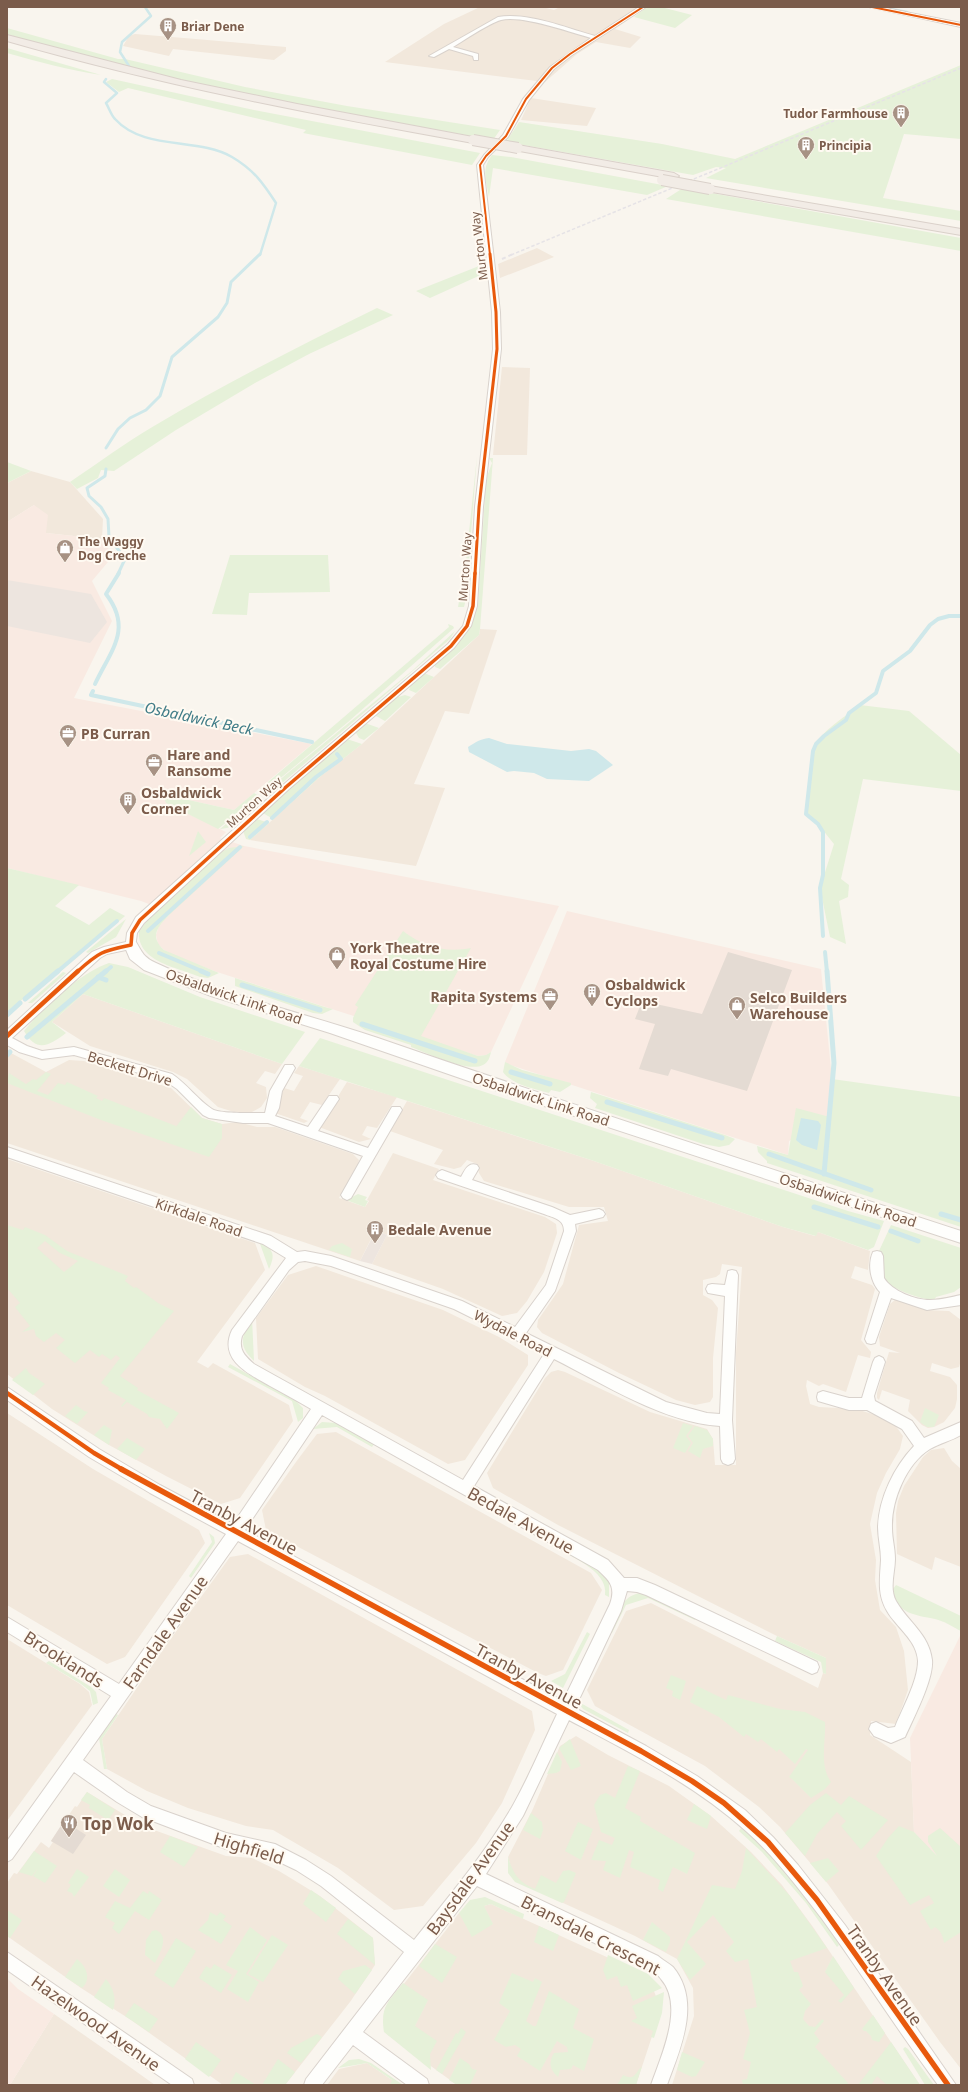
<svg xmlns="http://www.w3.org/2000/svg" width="968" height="2092" font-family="'Noto Sans',sans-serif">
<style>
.residential{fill:#f2e8dc}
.commercial{fill:#f9eae2}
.industrial{fill:#ede5df}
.green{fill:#e6f1d9;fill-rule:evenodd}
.water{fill:#cfe8ea}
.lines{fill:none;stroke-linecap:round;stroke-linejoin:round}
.stream-far3{stroke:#cfe8ea;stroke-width:2.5}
.stream-far2{stroke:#cfe8ea;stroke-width:3}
.stream-far1{stroke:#cfe8ea;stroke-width:4}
.stream{stroke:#cfe8ea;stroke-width:5}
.building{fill:#e4dbd3}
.minor-casing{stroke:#d9d2cc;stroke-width:2}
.tertiary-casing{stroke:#d9d2cc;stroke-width:2}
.trunk-casing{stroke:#dad1ca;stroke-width:2}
.minor{fill:#fefefc;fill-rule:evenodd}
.tertiary{fill:#fefefc;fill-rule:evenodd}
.trunk{fill:#f2ece6;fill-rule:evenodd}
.rail-far1{stroke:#e6e3e6;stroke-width:1.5;stroke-dasharray:3.5 2;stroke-linecap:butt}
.rail{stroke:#e6e3e6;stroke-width:2;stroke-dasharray:4 3;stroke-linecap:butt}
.trunk-bridge-casing{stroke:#dad1ca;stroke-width:12;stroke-linecap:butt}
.trunk-bridge{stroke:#f2ece6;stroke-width:10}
.cycleway-far4-casing{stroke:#fffaf2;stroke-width:3.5}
.cycleway-far3-casing{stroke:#fffaf2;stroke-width:4.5}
.cycleway-far2-casing{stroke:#fffaf2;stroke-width:5.5}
.cycleway-far1-casing{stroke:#fffaf2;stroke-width:7}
.cycleway-casing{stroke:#fffaf2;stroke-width:8}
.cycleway-far4{stroke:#e8590c;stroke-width:2}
.cycleway-far3{stroke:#e8590c;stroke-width:3}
.cycleway-far2{stroke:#e8590c;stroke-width:3.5}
.cycleway-far1{stroke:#e8590c;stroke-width:4.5}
.cycleway{stroke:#e8590c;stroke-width:5.5}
.labels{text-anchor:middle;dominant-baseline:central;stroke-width:4;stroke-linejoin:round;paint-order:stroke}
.far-poi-label{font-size:12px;font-weight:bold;fill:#7b5c4b;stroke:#fffaf2;text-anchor:start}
.far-street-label{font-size:12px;fill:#7b5c4b;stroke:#fffaf2}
.poi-label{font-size:14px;font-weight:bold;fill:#7b5c4b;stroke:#fffaf2;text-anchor:start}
.street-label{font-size:14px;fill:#7b5c4b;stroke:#fffaf2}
.water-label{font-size:15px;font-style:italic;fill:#407c87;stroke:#fffaf2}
.near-street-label{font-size:17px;fill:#7b5c4b;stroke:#fffaf2}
.near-poi-label{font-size:17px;font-weight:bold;fill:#7b5c4b;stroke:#fffaf2;text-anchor:start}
</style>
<rect width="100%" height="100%" fill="#f9f5ee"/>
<g class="residential">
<path d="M480,7H542L554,10L560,7H647L615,29L641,37L630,48L596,42L577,54L545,82L385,62L444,24Z"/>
<path d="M135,34L196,39L286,47V51L274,60L173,49L169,56L123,46L129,36Z"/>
<path d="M531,98L596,108L587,126L521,120Z"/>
<path d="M537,248L554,257L500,278L498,264Z"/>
<path d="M502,367L530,368L527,455H493Z"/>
<path d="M31,471L70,482L103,519L102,539L46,533L34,505L7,522V483Z"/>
<path d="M480,629L497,630L469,714L445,711L414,784L445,788L416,866L250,840L321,776L362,744L479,635Z"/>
<path d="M83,994L282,1064L275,1074L265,1071L256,1083L266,1087L267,1098L261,1107L252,1112H234L218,1107L187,1079L173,1072L90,1046L52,1022Z"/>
<path d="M11,1053L46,1072L69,1060L84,1061L171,1088L202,1118L222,1124L238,1122L257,1127H275L353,1154L359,1160L358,1164L339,1198L365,1207L369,1201L367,1200L393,1153L439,1169L433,1180L545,1217L556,1224L557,1233L544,1272L527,1301L517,1313L502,1316L443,1289L372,1264L387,1235L379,1232L376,1237H372L360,1261L7,1143V1057Z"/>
<path d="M299,1066L340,1079L322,1105L310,1102L300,1118L308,1121L304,1123L275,1113L284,1088L294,1091L303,1076L294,1073Z"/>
<path d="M347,1082L397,1097L377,1128L367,1126L362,1135L371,1139L359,1142L319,1127Z"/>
<path d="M407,1101L591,1160L783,1227L815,1236L818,1232L870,1251L868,1270L855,1266L851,1278L872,1285L875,1289L861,1340L871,1352L870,1358L858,1355L846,1392L823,1384L819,1386L807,1380L806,1386L810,1404L819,1407L856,1409L882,1417L895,1425L903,1436L900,1449L886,1473L877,1493L870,1524L876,1560L875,1580L880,1610L896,1627L904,1651L908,1690L896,1724L871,1721L870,1735L911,1762L914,1832L961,1882V2069L940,2042L828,1884L780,1827L759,1807L705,1766L595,1706L587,1690L626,1611L651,1603L818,1688L823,1673L826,1674V1658L777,1636L558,1525L493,1488L487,1473L545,1378L551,1372L558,1370L565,1372L650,1412L707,1429L713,1439L715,1465H736V1353L742,1267L722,1264L720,1274L716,1277L703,1280V1295L712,1300L718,1308L713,1358V1397L710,1402L695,1405L676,1400L619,1373L542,1333L537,1327L538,1320L563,1284L579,1225L608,1221L604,1207H569L484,1181L479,1173L477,1164L467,1160L461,1167L454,1169L434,1164L443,1150L390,1131Z"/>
<path d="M7,1159L255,1243L265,1270L197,1362L208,1368L213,1363L289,1405L293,1421L240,1498L221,1504L166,1476L109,1445L52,1409L7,1374Z"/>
<path d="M316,1266L443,1310L499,1337L528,1355V1365L465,1460L448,1464L325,1396L305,1387L258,1359L256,1318L288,1275Z"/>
<path d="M895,1300L925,1310L949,1311L961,1320V1360L959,1367L951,1369L932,1363L930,1371L950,1377L957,1385V1399L955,1408L944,1422L934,1427L928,1428L922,1425L908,1411L910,1400L882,1390L879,1400L877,1398V1393L889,1352L900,1353L880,1346L879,1337L890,1304Z"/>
<path d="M7,1413L93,1469L199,1530L205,1543L125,1657L107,1664L7,1605Z"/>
<path d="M336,1432L591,1573L602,1590L563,1670L546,1676L538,1673L266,1530L262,1510L296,1462L317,1434Z"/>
<path d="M944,1448L952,1461L961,1469V1567L935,1557L932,1570L897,1554L896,1513L898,1501L904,1486L923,1457L931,1450Z"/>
<path d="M248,1554L532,1711L535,1730L502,1803L476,1843L423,1906L394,1910L338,1868L273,1830L246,1826L188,1808L147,1791L107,1769L102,1739L167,1644L230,1557Z"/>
<path d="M7,1639L80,1684L89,1692L92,1705L7,1821Z"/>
<path d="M576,1736L608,1755L669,1786L711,1816L751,1852L782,1885L813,1927L920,2085H672L694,2016L693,1988L677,1959L635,1936L524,1885L519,1881L512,1871L508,1857L532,1811L560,1746Z"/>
<path d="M87,1792L143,1826L226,1856L252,1858L279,1871L320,1896L373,1938L375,1965L350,2002L285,2085H223L131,2020L81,1988L7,1936V1883L14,1873L17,1874L41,1842L49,1848L53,1842L51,1841L75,1806L77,1807Z"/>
<path d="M491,1904L648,1976L661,2009L636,2085H457L388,2035L385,2008L450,1925L459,1913Z"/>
<path d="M54,2014L127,2065L155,2085H10Z"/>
<path d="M367,2063L399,2085H327L339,2069Z"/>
</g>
<g class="commercial">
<path d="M34,505L48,515L46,533L102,539L113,556L92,581L112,621L74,698L312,744L234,810L166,795V803L226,832L220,838L244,846L559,906L491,1052L486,1055L478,1056L217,972L176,956L164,950L158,944L156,935L159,926L169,915L167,911L141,901L7,868V522Z"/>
<path d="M567,911L821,969L832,1079L830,1118L789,1141L788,1155L507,1064L505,1062Z"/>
<path d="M961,1634V1882L914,1832L910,1738Z"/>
<path d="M7,1978L18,1989L54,2014L10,2085H7Z"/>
</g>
<g class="industrial">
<path d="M7,580L91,594L107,622L90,643L7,626Z"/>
<path d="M379,1232L387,1235L372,1264L360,1261L373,1236L376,1237Z"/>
</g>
<g class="green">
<path d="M647,7H661L692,15L675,28L634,17Z"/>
<path d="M7,28L118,59H125L245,87L347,106L500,130L493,140L287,103L154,74L26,40L7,34Z"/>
<path d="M7,48L101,75C69,70 38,62 7,53Z"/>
<path d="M961,65V139L904,134L883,198L961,211V221L706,178L726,168L716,167L693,175L506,142L519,122L662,144L735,159Z"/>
<path d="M112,79L254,110L480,153L472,165L303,133L306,130L128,88L119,92L106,82Z"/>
<path d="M492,155L511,157L668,186L647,195L493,168L489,197C486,181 481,169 492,155Z"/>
<path d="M683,188L961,238V251L666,199Z"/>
<path d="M484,264L483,274L430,298L416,291Z"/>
<path d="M377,308L393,315L309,354L255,383L176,430L114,471L101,470L98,478L77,489L70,482C98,463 125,443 154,426C226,383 301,345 377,308Z"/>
<path d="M477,456L466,599L464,607H458L466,561Z"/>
<path d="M489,458H493L480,629L479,635L440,669L435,667V664L459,641L468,630L478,606L486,479L492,463Z"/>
<path d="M7,462L31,471L7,483Z"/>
<path d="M230,555H328L330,592L249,593L247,615L212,614Z"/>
<path d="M448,624L453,626L454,628L348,722L265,791L260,789L449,627Z"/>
<path d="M455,631L450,639L274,790L266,791L413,670Z"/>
<path d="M424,673L434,677L416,693L409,690L411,684Z"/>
<path d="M405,695L411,697L385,721L376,716V714L395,698Z"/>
<path d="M860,705L909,711L961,755V791L863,779L841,879L849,885L848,897L839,901L846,944L830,937L820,888L834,844L818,824L806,814C805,801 808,789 811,777C813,768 811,757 813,750C820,731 845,717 860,705Z"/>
<path d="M365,723L379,728L364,740L359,738L356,733Z"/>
<path d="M347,739L362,744L321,776L273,819L263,813L303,776Z"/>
<path d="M254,793L259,796L218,829L166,803L164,798L166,795L234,810Z"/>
<path d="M259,797L260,802C249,812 236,829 220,829Z"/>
<path d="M257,819L269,823L250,840L246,839L243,831L253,821Z"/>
<path d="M198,831L206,842L189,856Z"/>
<path d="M244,846L169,915C158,927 149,936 164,950L219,973L208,978L200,977C177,967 136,962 139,930L146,922L219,853L229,848Z"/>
<path d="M7,868L79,885L55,906L89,925L110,908L125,916L26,1001L23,999L19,1002L22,1004L7,1017Z"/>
<path d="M126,919L116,937L88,953L86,952Z"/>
<path d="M403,931C423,947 446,953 471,948L421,1036L478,1056L486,1055L491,1052C490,1057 488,1063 483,1065C468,1073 427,1053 411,1047V1045L365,1030L353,1022V1018L358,1007L355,1005Z"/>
<path d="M109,963L128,967L200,997L305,1032L282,1064L83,994L52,1022L66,1033C50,1045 37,1054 24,1031C43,1007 80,973 109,963Z"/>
<path d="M63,972L66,973L32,1003H28Z"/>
<path d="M235,978L328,1008L333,1009L322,1014L313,1013L235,986Z"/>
<path d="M320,1038L848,1211L884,1221L874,1247L868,1250L818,1232L816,1236L783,1227L591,1160L299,1066Z"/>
<path d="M505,1062L522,1070L571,1083V1085L560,1092L551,1090L549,1093C535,1089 512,1085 503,1072Z"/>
<path d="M46,1072L51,1074L37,1091L48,1095L58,1083L65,1085L67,1082L98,1096L96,1098L102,1101L104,1098L176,1126L175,1128L191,1107L202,1118L222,1124V1138L209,1157L101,1120L7,1083L9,1073L26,1084L33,1079L36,1080Z"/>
<path d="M832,1079L961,1097V1227L767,1163V1161L758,1152L757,1146L788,1155L796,1108L830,1117Z"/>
<path d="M591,1092L725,1135L735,1139L729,1145L719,1147L703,1144L595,1108L597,1104L590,1098Z"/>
<path d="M358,1194L367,1197L365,1200L368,1201L365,1207L346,1200Z"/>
<path d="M7,1225L23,1230L25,1227L45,1235L67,1251L128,1276L125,1281L134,1288L136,1287L158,1303L174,1311L120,1376L138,1388L137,1390L179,1413L167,1429L160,1419L149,1417L147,1414L127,1402L122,1407L121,1406L126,1400L108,1390L109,1388L101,1383L120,1358L116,1355L111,1360L102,1354L99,1357L90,1350L75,1363L56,1348L65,1340L56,1333L44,1342L36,1336L34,1329L22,1332L30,1326L15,1307L20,1303L7,1288ZM45,1241L60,1253L78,1261L64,1272L37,1248Z"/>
<path d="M891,1225L961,1248V1287L954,1292L936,1297L934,1300C922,1300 886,1288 882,1276C880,1267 885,1259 879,1251Z"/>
<path d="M259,1241C273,1250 276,1253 269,1269Z"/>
<path d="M342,1243L352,1249L350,1257L329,1250L332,1246Z"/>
<path d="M252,1318L254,1361C237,1345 242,1336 252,1318Z"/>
<path d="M230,1364L296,1401L303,1408V1418L298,1422L292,1401L228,1367Z"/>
<path d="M26,1368L29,1373L45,1384L33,1395L12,1380Z"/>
<path d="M76,1405L84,1411L88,1412L77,1424L65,1416Z"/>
<path d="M925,1408L939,1415L934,1427H927L920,1422Z"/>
<path d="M322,1422L336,1423L374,1444L372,1447L337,1427L313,1429Z"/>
<path d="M683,1423L693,1426L686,1436L691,1443L685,1453L673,1448Z"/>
<path d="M104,1425L112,1430L109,1445L94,1435Z"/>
<path d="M695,1426L707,1430L713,1439V1446L703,1449L700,1458L688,1451L693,1443L688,1436Z"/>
<path d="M127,1438L145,1449L136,1460L117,1449Z"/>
<path d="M209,1533L214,1537L215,1543L191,1578L189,1576L212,1542Z"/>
<path d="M551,1542L603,1572L609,1582V1597L605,1595C609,1570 567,1555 549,1544Z"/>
<path d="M896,1585L961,1616V1631C953,1627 944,1621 935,1619C916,1615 895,1614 893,1589Z"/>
<path d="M640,1593H645L696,1617L695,1620L648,1598L626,1605L612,1633L608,1632C616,1616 621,1596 640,1593Z"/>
<path d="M587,1632L590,1634L563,1688L551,1681L565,1674Z"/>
<path d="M777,1636L826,1658V1674L823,1673L821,1662L775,1641Z"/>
<path d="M49,1661L91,1687L96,1692L98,1703L93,1705L90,1691L81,1684L46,1663Z"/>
<path d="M671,1675L686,1681L680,1700L672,1696L673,1691L666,1688Z"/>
<path d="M697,1686L726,1700L728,1695L780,1709L805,1712L825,1722C826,1742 819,1765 831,1782L825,1789L811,1798L792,1779L789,1777L808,1750L806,1749L795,1764L779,1749L777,1752L761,1739L758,1742L746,1734L744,1737L719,1717L690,1702Z"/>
<path d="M577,1701L629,1730L628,1733L583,1709Z"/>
<path d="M116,1714L118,1715L102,1739L107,1769H104L99,1738Z"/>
<path d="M570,1739L581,1766L571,1770L559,1748Z"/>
<path d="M557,1752L562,1762L560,1771L556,1773L547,1774Z"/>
<path d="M628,1766L640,1771L625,1808L641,1817L640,1821L695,1853L687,1874L673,1867L663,1892L658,1889L660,1880L630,1867L634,1852L629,1850L620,1878L603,1870L606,1861L591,1860L599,1840L612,1845L615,1838L601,1832L594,1805L600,1795L606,1793L615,1798Z"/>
<path d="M87,1792L115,1810L108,1820L89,1808L90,1805L81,1800Z"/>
<path d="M826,1793L841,1805L849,1796L888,1820L861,1850L841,1826L846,1821L837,1812L817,1834L805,1856L785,1833L810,1805Z"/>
<path d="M694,1804L711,1816L707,1829L687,1820Z"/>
<path d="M531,1813L542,1822L543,1830L540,1839L523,1830Z"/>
<path d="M578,1822L593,1829L581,1860L565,1851Z"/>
<path d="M899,1826L914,1832L937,1856L928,1842V1836L940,1828L961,1847V1932L944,1943C943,1938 942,1931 935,1927L931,1930L920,1911L934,1903L929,1895L910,1905L876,1856L888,1838Z"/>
<path d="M741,1828C773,1853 819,1909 839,1945L837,1947L806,1903L762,1852L739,1831Z"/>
<path d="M170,1836L198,1847L184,1867L160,1852Z"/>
<path d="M746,1848L790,1896L827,1948L790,1961L794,1972H798L803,1986L799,1990L811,2004L805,2011L803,2019L809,2026L815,2027L822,2019L824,2021L814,2033L820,2041L815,2047L848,2083L847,2085H743L742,2080L747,2079L751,2062L743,2059L750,2033L744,2010L757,2007L748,1959L735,1962L726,1951L734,1942L713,1915L687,1942L706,1964L690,1980L677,1959L712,1885L735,1889L742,1871Z"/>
<path d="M34,1851L57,1866L45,1883L33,1876L38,1868L32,1876L19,1872Z"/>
<path d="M508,1857C513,1873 518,1882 535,1889L541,1875L556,1883L563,1871L569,1870L576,1873L564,1902L562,1903L515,1882L508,1873Z"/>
<path d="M828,1858L839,1871L826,1882L810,1863Z"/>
<path d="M77,1869L89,1877L74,1897L72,1893L67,1891L71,1885L68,1883Z"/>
<path d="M115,1869L130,1880L119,1897L103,1886Z"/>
<path d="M311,1890L336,1908L326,1922L303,1904Z"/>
<path d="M143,1891L148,1894L149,1891L162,1900L149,1920L135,1911L119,1934L112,1928L115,1923L105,1917L115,1901L130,1908Z"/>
<path d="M485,1897L524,1914L523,1919L491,1904L484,1906L493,1924L472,1937L459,1913L470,1900Z"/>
<path d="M7,1910L22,1920L10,1938L7,1936Z"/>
<path d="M210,1912L217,1916L220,1912L226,1916L223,1920L232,1926L221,1944L198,1930L208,1920Z"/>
<path d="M348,1919L373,1938L375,1965L337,1934Z"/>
<path d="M652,1922L670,1937V1942L666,1952L643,1940Z"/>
<path d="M539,1926L559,1935L553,1951L534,1942Z"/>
<path d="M250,1927L267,1940L246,1974L259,1982L248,2002L227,1989L238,1971L226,1965Z"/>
<path d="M156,1930C170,1936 160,1953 155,1963L145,1955L146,1940L152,1931Z"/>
<path d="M272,1935L288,1945L263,1982L248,1974Z"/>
<path d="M176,1938L196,1951L173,1988L154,1975Z"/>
<path d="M435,1944L457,1957L442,1983L419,1966Z"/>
<path d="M608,1955L648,1974L662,1988L633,2001L627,1985L621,1987L617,1976L607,1980L603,1970Z"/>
<path d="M833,1956L854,1988L841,2003L838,2001L844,1995L825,1972Z"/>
<path d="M77,1959C86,1966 92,1979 82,1988L65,1977Z"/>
<path d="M214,1964L232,1975L221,1993L199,1978L206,1966L211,1969Z"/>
<path d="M365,1965L372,1970L355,1994L338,1979L343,1971Z"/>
<path d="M512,1973L533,1982L535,1978L542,1982L526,2021L533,2026H536L549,1991L579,2009L573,2028L594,2039L584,2071L573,2065L571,2069L560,2070L558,2077C550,2070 548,2063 554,2053L568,2052L567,2047L557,2041L540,2071L517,2056L521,2049L515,2045L506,2047L494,2040L510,2011L499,2003Z"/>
<path d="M106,1979C113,1987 117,1999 113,2010L94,1997Z"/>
<path d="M403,1983L428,2000L415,2026L437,2041L430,2054L431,2070L384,2032C380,2007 388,2002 403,1983Z"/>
<path d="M664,1992L662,2013L654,2038L651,2037L653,2031L631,2021L637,2018L632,2006Z"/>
<path d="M134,2003L158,2019L149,2032L125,2016Z"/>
<path d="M873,2015L885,2033L879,2042L872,2040L871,2036L866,2031H864L862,2029Z"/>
<path d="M461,2028L466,2032L442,2074L436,2070L456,2033L458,2034Z"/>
<path d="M317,2034L322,2037L301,2063L287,2053L291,2048Z"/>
<path d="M196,2042L221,2060L209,2077L185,2059Z"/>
<path d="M891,2042L920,2085H887L877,2076L871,2085H858Z"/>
<path d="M905,2047L908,2049L934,2085H925L903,2049Z"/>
<path d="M682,2052L705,2062L696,2076L692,2077L677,2070Z"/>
<path d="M460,2058L469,2064L472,2069L477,2070L470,2085H457L449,2080Z"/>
<path d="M278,2059L295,2072L285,2085H262Z"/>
<path d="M359,2059L371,2063L403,2085H390L392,2080L367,2063L338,2068L349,2060Z"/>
<path d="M642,2066L636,2085H617L623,2075C635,2081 634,2074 642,2066Z"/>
<path d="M236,2072L256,2085H229Z"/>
</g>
<g class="water">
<path d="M489,738L507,744L571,751L589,749L596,751L613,765L589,781L547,779L534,773L514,771L507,772L469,752L468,747C476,742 480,739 489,738Z"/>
<path d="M801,1118L818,1121L821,1125L817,1150L802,1145L796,1140Z"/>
</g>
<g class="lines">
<g class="stream-far3">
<path d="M881,7L907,12"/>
<path d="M129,66L120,52L122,42L151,16L145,7"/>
<path d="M106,79L104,82L117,93L106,103C109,108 111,115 115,119C144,151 197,137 232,157C254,170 263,183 276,203L260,255"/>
</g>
<g class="stream-far2">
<path d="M106,448L118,429L130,418L146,410L160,396L172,357L218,317L227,303L231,282L260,254"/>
<path d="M106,469L105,476L87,488L89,496L101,507L108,519L109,537L125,559L118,574"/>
</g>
<g class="stream-far1">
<path d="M95,684C111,650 133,629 106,594L119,573"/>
<path d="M93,691L91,695L312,742"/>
<path d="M272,818L316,777L341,759L337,754"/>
<path d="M250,837L267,822"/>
<path d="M148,931L240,847"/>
<path d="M823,936L820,888L823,875V832L818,824L806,814L813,751L816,744L824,736L846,720L849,713L876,693L883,671L910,651L930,625L938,619L949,616H961"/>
<path d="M825,952L827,972"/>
<path d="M159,953L204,972"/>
<path d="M57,972L117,921"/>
<path d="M105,972L111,967"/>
</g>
<g class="stream">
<path d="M201,971L208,974"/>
<path d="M98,977L106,980"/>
<path d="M242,985L320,1010"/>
<path d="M25,999L58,971"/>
<path d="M7,1015L20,1003"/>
<path d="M362,1024L475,1061"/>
<path d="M27,1037L106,971"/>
<path d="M7,1055L10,1052"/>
<path d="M511,1072L550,1084"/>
<path d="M607,1102L722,1138"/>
<path d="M769,1154L871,1190"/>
<path d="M824,1174L834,1063L827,971"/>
<path d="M814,1207L878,1227"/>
<path d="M941,1214L961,1220"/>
<path d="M891,1231L918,1241"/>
</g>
</g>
<g class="building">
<path d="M728,952L792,970L747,1091L671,1069L668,1076L639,1069L655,1024L635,1019L642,1001L702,1014Z"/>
<path d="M64,1821L86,1835L73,1854L51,1841Z"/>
</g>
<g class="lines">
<defs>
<g id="minor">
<path d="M639,7H646L572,55L554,69L529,100L508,137L488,157L483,165L500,312L501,349L483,507L477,606L471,626L454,648L289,789L144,923L137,933L135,948L107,954L100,958L12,1038L27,1046L42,1051L74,1047L172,1074C187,1084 198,1100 212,1109C220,1114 254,1113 265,1113L270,1091L285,1065H293L295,1068L282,1091L279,1108L275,1116L308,1127L329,1096H337L339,1099L337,1102L318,1131L368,1148L392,1107H400L402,1110L351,1198L347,1200L343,1198L341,1195L363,1156L268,1123H243L209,1118L203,1115L177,1089L164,1080L74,1055L42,1059L19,1052L7,1045V1030L92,952L104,947L126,942L127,933L136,917L283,785L448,644L463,626L469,606L475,507L493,349L492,312L477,165L484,155L503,135L523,99L550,67L591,38C569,32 522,15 501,20C488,24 466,39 453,47L478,54V60H474L473,56L449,49L434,57L429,56L498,17C528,12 566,28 595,36Z"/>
<path d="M869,7H880L961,23V27Z"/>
<path d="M7,1147L271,1236L297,1252L305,1251L331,1256L462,1301L515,1327L546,1285L564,1231C564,1219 554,1218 544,1214L438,1178L436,1175L438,1172L442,1170L461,1177C465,1170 468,1162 477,1165L479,1168L472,1180L552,1207L570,1215L599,1209L603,1211L605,1214L603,1217L575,1224L576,1231L555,1291L526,1333L666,1402L707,1413L720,1414L725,1296L708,1293L706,1289L708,1285L712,1284L725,1285L728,1271L732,1270L736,1271L738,1275L732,1420L735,1459L733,1463L728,1465L723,1463L721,1459L720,1426C664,1423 604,1384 554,1359L474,1486L608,1560L624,1578H637L655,1585L817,1662L819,1667L817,1672L812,1674L646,1595L637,1592L627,1591L621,1611L575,1708L646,1746L697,1776L745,1810L773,1837L798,1865L845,1925L956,2085H938C898,2031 862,1974 822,1919C799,1889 776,1858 747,1832C695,1785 631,1753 569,1720L523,1816L486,1874L658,1956C662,1960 669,1963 673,1967C702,2002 680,2049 667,2085H651C661,2056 685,2006 661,1979C658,1974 651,1971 646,1968L477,1886L363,2032L427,2079L429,2085H407L353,2045L322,2085H304L306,2079L404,1952L321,1886L296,1870L273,1859L226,1849L142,1817L117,1802L74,1772L12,1859L7,1862V1841L111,1696L7,1632V1617L119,1684L226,1534L150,1493L89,1457L7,1400V1387L99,1449L160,1485L233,1524L311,1409C298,1401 284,1394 270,1386C249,1374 218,1360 232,1330L286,1258L263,1244L7,1157ZM305,1261L331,1266L454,1309L544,1354L463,1480L254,1364C245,1356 238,1350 242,1336L289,1270L298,1262ZM322,1415L598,1570C610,1581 616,1587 610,1604L563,1701L245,1530ZM238,1541L557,1714C542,1745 529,1777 512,1807C484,1855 448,1897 414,1940L331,1876L306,1860L275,1844L226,1833L151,1806L127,1792L83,1760Z"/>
<path d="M877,1251L881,1252L883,1256L884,1278C892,1291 915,1300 930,1300C941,1300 951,1297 961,1295V1305L927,1310L891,1298L875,1343L871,1344L867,1343L865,1339L880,1292C871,1283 867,1265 873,1252Z"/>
<path d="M879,1356L883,1358L885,1362L874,1396L875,1401L912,1421L924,1438L961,1422V1435C951,1441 940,1443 930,1449C906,1464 891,1501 892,1528C892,1539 895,1548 895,1559C895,1572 889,1588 896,1601C908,1622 929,1634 932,1660C934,1679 913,1719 905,1737L891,1743L874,1736L869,1729L871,1724L876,1722L888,1728L895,1727C902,1709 918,1681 918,1661C917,1640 896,1627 887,1611C877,1594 880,1579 881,1560C881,1549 878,1538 878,1527C879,1498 894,1467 914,1446L902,1429L867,1410H849L818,1401L817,1397L818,1393L823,1391L849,1398H862L873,1362L875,1358Z"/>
<path d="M7,1952L192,2079L194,2085H172L7,1970Z"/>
</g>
<path id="tertiary" d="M131,940L136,942C142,952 144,958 156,963C226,996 304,1013 378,1038C571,1105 766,1167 961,1231V1243L483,1086L330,1033L211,996L144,970L130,959L124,945L126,942Z"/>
<g id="trunk">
<path d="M7,35L181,80L297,104L473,137L478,140L473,143C316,115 160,85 7,41Z"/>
<path d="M518,145L674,173L679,176L674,179L514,150L513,148Z"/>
<path d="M710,186L961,229V235L706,191L704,189L706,187Z"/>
</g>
</defs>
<use href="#minor" class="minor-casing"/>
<use href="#tertiary" class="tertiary-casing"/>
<use href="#trunk" class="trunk-casing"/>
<use href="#minor" class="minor"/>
<use href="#tertiary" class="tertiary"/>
<use href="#trunk" class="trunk"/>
<path class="rail-far1" d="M511,255L961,68"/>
<path class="rail" d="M502,259L513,254"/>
<defs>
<g id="trunk-bridge">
<path d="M473,140L518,148"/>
<path d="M662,180L710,189"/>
</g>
</defs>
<use href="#trunk-bridge" class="trunk-bridge-casing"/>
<use href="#trunk-bridge" class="trunk-bridge"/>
<defs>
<g id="cycleway-far4">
<path d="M872,7L961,25"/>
<path d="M490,255L480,165L486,156L506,136L526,99L552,68L570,54L643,7"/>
</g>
<path id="cycleway-far3" d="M475,574L479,507L497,349L496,312L490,254"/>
<path id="cycleway-far2" d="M77,972C99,952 102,951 131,945L132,933L140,920L286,787L451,646L467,626L473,606L475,573"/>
<g id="cycleway-far1">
<path d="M7,1036L78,971"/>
<path d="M7,1393L94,1453L123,1470"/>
</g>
<path id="cycleway" d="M121,1469L641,1751L692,1781L724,1803L768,1842L817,1900L948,2085"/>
</defs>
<use href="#cycleway-far4" class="cycleway-far4-casing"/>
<use href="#cycleway-far3" class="cycleway-far3-casing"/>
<use href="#cycleway-far2" class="cycleway-far2-casing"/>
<use href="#cycleway-far1" class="cycleway-far1-casing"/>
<use href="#cycleway" class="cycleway-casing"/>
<use href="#cycleway-far4" class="cycleway-far4"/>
<use href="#cycleway-far3" class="cycleway-far3"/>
<use href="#cycleway-far2" class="cycleway-far2"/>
<use href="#cycleway-far1" class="cycleway-far1"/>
<use href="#cycleway" class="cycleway"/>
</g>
<defs>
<symbol id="building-pin" viewBox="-11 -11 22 30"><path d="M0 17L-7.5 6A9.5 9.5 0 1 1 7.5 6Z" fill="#a79284" stroke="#fffaf2"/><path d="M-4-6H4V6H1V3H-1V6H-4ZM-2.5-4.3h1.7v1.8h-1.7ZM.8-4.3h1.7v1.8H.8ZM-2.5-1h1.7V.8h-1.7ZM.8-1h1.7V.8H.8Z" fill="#fff"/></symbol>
<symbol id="shop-pin" viewBox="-11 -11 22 30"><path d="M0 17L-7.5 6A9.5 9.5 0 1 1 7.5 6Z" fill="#a79284" stroke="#fffaf2"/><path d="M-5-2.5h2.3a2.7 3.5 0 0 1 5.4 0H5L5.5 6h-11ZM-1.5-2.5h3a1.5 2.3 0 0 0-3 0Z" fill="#fff"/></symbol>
<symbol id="office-pin" viewBox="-11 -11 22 30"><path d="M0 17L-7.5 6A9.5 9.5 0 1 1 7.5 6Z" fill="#a79284" stroke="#fffaf2"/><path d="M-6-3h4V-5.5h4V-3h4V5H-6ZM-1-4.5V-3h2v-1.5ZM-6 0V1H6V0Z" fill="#fff"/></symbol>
<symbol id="restaurant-pin" viewBox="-11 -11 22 30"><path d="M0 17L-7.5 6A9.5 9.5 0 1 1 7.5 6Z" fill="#a79284" stroke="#fffaf2"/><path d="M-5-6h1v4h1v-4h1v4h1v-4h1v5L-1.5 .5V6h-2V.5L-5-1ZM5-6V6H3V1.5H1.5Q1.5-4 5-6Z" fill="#fff"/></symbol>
</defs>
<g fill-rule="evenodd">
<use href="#building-pin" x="158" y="16" width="20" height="27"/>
<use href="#building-pin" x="891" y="103" width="20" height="27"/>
<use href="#building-pin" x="796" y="135" width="20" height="27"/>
<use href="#shop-pin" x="55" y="538" width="20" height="27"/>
<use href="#office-pin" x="58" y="723" width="20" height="27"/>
<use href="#office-pin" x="144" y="752" width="20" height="27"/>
<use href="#building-pin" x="118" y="790" width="20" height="27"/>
<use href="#shop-pin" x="327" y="945" width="20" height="27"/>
<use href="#building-pin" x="582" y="982" width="20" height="27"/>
<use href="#office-pin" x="540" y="986" width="20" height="27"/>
<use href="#shop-pin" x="727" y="995" width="20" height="27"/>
<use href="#building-pin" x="365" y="1219" width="20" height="27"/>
<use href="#restaurant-pin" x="59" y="1813" width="20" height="27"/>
</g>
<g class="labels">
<g class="far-poi-label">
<text x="181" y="26">Briar Dene</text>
<text x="888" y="113" text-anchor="end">Tudor Farmhouse</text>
<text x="819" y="145">Principia</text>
<text x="78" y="541">The Waggy<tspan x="78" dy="14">Dog Creche</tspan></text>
</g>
<g class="far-street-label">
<text transform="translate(479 246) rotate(-97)">Murton Way</text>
<text transform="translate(465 567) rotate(-86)">Murton Way</text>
<text transform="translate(254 802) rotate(-42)">Murton Way</text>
</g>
<g class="poi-label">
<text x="81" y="733">PB Curran</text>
<text x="167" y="754">Hare and<tspan x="167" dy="16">Ransome</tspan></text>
<text x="141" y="792">Osbaldwick<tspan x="141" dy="16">Corner</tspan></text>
<text x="350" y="947">York Theatre<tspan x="350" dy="16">Royal Costume Hire</tspan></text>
<text x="605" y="984">Osbaldwick<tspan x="605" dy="16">Cyclops</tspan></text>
<text x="537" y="996" text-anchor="end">Rapita Systems</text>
<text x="750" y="997">Selco Builders<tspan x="750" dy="16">Warehouse</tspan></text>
<text x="388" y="1229">Bedale Avenue</text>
</g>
<g class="street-label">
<text transform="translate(234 996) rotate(19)">Osbaldwick Link Road</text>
<text transform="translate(130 1068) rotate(17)">Beckett Drive</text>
<text transform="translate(541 1099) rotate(18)">Osbaldwick Link Road</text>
<text transform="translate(848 1200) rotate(18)">Osbaldwick Link Road</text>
<text transform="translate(199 1217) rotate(19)">Kirkdale Road</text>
<text transform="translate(513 1333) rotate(27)">Wydale Road</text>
</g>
<g class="water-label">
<text transform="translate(199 718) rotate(12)">Osbaldwick Beck</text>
</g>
<g class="near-street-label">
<text transform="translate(521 1520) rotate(29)">Bedale Avenue</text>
<text transform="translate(244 1522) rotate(28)">Tranby Avenue</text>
<text transform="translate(165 1632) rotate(-55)">Farndale Avenue</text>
<text transform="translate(64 1659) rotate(32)">Brooklands</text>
<text transform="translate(529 1676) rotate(28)">Tranby Avenue</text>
<text transform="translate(249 1848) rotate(17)">Highfield</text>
<text transform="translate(470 1878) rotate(-54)">Baysdale Avenue</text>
<text transform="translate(591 1935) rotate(27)">Bransdale Crescent</text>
<text transform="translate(885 1975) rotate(55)">Tranby Avenue</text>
<text transform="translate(96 2023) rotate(35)">Hazelwood Avenue</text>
</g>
<g class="near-poi-label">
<text x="82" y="1823">Top Wok</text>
</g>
</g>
<rect width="968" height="2092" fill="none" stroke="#7b5c4b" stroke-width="16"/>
</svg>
